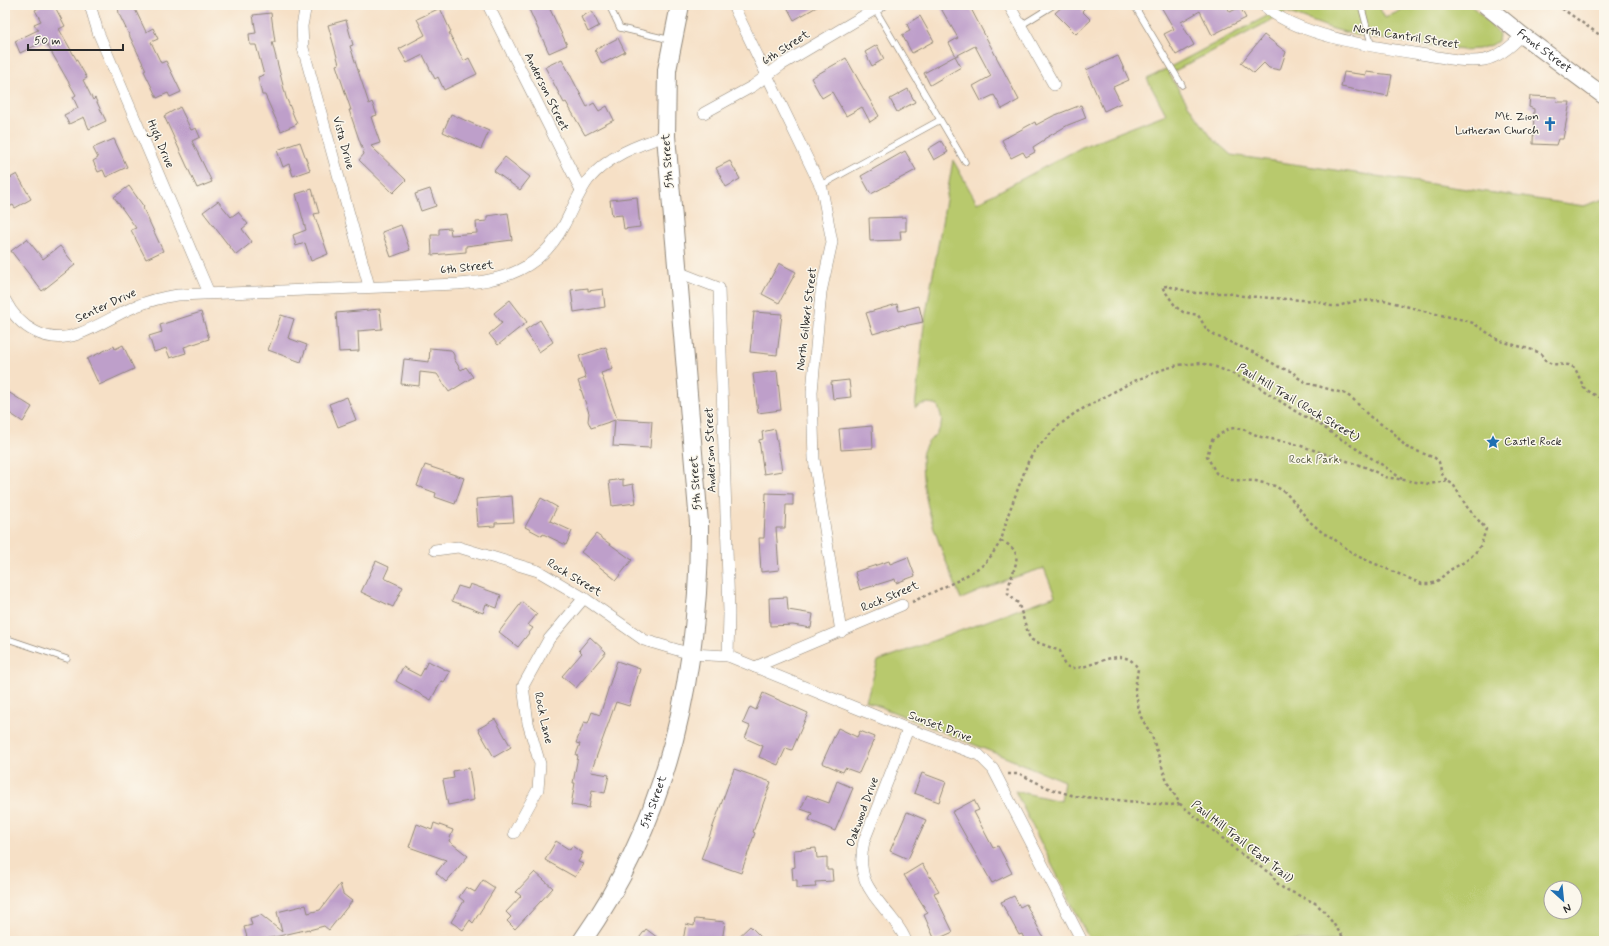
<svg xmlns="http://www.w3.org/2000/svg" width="1609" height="946" font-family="Mynerve,sans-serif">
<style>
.green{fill:#b8c96d;stroke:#727a4c;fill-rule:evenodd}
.building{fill:#be9fca}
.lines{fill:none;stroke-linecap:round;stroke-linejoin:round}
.lane-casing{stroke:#908678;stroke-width:7}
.street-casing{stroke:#908678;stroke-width:12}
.secondary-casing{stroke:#908678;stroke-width:18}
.primary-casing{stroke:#908678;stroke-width:20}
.path{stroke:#908678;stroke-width:2.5;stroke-dasharray:3 3;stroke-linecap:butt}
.lane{stroke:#fff;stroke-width:5.5}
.street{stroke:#fff;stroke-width:11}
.secondary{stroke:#fff;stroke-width:16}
.primary{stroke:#fff;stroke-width:18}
.labels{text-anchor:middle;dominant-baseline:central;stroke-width:3;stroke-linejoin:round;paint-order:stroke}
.street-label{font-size:12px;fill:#2b2b2b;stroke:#fbf7ec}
.poi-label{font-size:12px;fill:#2b2b2b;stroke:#fbf7ec;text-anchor:end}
.park-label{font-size:12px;fill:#555a3f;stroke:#fbf7ec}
</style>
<rect width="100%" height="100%" fill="#fbf7ec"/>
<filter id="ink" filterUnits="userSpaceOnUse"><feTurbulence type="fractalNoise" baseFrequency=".025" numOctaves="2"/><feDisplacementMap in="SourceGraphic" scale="8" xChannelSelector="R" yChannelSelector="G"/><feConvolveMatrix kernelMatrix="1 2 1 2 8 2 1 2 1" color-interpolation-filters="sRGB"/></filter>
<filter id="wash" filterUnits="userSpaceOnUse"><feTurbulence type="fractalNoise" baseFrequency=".012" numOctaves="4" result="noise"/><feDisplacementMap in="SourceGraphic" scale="16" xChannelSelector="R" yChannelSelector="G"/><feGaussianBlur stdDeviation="0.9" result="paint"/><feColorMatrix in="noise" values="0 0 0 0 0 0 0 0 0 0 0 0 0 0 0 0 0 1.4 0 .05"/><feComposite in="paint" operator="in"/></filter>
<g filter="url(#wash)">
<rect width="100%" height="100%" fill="#f6e0c6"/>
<path class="green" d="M1288,5H1378L1385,18L1412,5H1471L1497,31L1499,35L1498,41L1492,45L1478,49L1463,50L1424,45L1355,35L1330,28L1287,12L1169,74L1191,109L1212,138L1231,155L1584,206L1604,199V941H1090L1015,791L1061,801L1064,781L866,701L878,661L1055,596L1044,568L1006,580L961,599C943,553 922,509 922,459C922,434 953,436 937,405C929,402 922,403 915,408L924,325L953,160L977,203L1084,146L1166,114L1147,79ZM1551,888H1575V912H1551Z"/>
<g id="blocks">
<g class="building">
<path d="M43,5H54L65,26L59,29L87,78L83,80L93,100L95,98L106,121L89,129L84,117L69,124L64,115L78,108L73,97L76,95L45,41L20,53L15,41L38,30L34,24L41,21L35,10Z"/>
<path d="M118,5H133L146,32L153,28L158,39L151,42L161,63L166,61L181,92L170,97L168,93L157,98L144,71L146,70L119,14Z"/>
<path d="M527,5H548L567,45L549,53Z"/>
<path d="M786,5H820L794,20Z"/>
<path d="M939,5H969L1019,100L1002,109L994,95L981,101L973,86L991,76L975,46L956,56L949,43L958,38Z"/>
<path d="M1064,5H1088L1082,11L1091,20L1076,34L1055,13Z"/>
<path d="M1160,5H1226L1230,12L1240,7L1246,18L1212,35L1200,11L1181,22L1194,45L1176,55L1164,34L1174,29Z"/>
<path d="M440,8L451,32L449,33L464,61L469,58L477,74L444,90L438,77L435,79L423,55L407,63L399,49L425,35L417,19Z"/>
<path d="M592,11L599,26L588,32L581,17Z"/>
<path d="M271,13L275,42H272L286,97L297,124L281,131L265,95H262L258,77L264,75L256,45H250L249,34L256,33L253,15Z"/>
<path d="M920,16L934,41L912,53L902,35L910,31L907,24Z"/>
<path d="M346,20L353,45L350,46L369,104L372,102L377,115L371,117L380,143L371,146L406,180L393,193L359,160L364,154L349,110H351L336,65L339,64L328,25Z"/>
<path d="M1264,35L1286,52L1280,70L1269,68L1264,63L1254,73L1241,63Z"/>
<path d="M618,38L625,52L602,64L595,50Z"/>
<path d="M877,45L884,59L872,66L865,52Z"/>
<path d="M955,56L961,67L930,85L924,73Z"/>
<path d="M1118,56L1129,80L1113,87L1121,103L1104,111L1086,70Z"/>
<path d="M846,58L879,116L870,122L862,107L846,116L832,92L822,98L811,78Z"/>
<path d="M562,59L587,107L594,103L599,111L607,106L614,120L585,135L566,102L564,103L545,67Z"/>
<path d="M1344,72L1366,75V72L1392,75L1388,96L1341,87Z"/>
<path d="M908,89L915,102L897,112L890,99Z"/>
<path d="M1530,96L1556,97L1557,102H1570L1563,139H1558L1556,145L1533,144L1534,109L1529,107Z"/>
<path d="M1081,105L1086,118L1068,125L1044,139V140L1033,147L1035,152L1026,157L1023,152L1011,158L1002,140L1035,122L1036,125L1053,116Z"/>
<path d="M180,107L191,130L196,128L200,137L192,141L212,182L197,188L164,116Z"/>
<path d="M451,114L489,131L481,149L443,132Z"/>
<path d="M114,139L127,167L106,177L103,170L98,172L93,161L98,158L93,148Z"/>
<path d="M941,141L948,152L934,160L928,149Z"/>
<path d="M300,142L310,170L293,176L289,164L283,167L277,150Z"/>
<path d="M905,151L916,170L871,194L861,176Z"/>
<path d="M505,157L530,177L520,190L494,171Z"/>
<path d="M730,161L740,179L726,187L716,168Z"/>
<path d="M17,174L31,199L15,208L13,205L5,209V181Z"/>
<path d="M129,186L144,207L143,208L163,251L146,259L131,230L136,228L114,197Z"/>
<path d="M312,189L319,213L314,214L328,254L311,261L305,243L296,246L293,235L306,230L296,194Z"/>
<path d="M430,189L436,206L421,211L415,194Z"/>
<path d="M637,197L640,227L624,229L622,215L612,216L610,200Z"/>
<path d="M218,201L231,217L238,212L248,224L242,229L252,242L236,255L203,212Z"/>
<path d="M508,213L512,240L466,246V252L432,255L431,235H439V229L450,228L451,235L477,233L476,222L487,221V216Z"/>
<path d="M906,217V231H900L901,240L870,241L869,218Z"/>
<path d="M401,225L410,250L391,257L382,232Z"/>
<path d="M27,239L43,259L60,246L75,265L42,291L11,251Z"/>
<path d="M779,263L796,272L779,303L762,294Z"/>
<path d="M588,288V291L603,289L605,307L574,312L571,290Z"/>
<path d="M510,300L527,322L498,345L489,334L502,323L494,313Z"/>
<path d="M897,304L899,311L919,306L923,322L904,326L903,325L873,334L866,313Z"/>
<path d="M380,309L382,329L358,331L359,351L339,352L336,313Z"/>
<path d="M201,312L209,339L184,347L186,353L170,358L166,348L154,352L149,336L162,332L160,325Z"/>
<path d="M754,312L782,314L777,355L750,352Z"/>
<path d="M281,315L294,319L288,338L307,345L301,362L268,350Z"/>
<path d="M540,320L553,342L539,352L525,330Z"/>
<path d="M123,345L134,369L99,385L87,359L114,346L115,349Z"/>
<path d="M606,347L613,369L601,373L617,419L652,421L650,448L613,446L615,420L591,428L588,421L589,413L578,381L586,378L579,356Z"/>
<path d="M430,348L451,350L454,355V359L461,370L466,367L473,377L449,392L437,374L420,372L419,386L401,384L404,359L429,362Z"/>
<path d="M777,371L781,410L758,413L753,374Z"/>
<path d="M849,380L851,397L833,399L831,382Z"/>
<path d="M5,390L32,407L23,422L5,410Z"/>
<path d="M347,397L356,420L338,427L329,404Z"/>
<path d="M872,426L873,448L841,450L839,429Z"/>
<path d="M775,429L782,471L764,474L759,440L763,439L762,432Z"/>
<path d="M425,465L464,478L455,504L435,497L436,493L417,486Z"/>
<path d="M623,479V486L633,484L636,503L612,506L609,481Z"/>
<path d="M766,493L793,494V505H786L785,528H776L779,570L761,572L759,538H764Z"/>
<path d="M512,496L514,522L495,523V526L478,527L476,499Z"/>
<path d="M541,498L557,507L550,521L572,531L566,545L543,534L542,536L525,527Z"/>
<path d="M596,534L632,560L616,580L581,552Z"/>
<path d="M908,557L915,576L896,583L895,579L860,590L855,572L889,561L890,564Z"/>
<path d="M376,561L389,567L384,578L403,587L393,607L361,592Z"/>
<path d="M470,584L501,595L497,608L486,604L483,613L452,601L458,586L468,589Z"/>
<path d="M787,597L788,610L813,614L811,628L793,625L770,626L769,598Z"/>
<path d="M522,602L537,614L528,625L533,628L518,647L499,632Z"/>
<path d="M590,637L606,652L576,688L562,676L582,653L579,650Z"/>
<path d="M428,661L450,672L444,682L441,681L431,700L396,681L403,667L420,676Z"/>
<path d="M617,661L640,669L629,706L616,702L591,772L609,775L605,793L592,790L589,808L571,805L575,783H573L578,756L576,755L580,744L576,743L584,722L588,723L592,712L600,715Z"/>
<path d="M763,693L808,713L792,750L786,748L778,765L759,757L763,746L745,738L750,726L743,723L750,707L756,710Z"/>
<path d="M495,719L511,747L494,757L478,729Z"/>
<path d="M838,728L857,737L860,731L875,737L859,773L845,768L843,772L822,763Z"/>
<path d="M469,768L474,800L448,805L443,780L454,778L453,771Z"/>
<path d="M734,769L771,782L753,832L755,833L741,873L701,859Z"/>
<path d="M922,773L946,782L939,802L914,793Z"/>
<path d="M837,781L853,788L835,831L809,820L812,813L801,809L807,795L829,803Z"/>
<path d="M974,800L979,810L974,812L993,848L998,846L1012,873L992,883L952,812Z"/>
<path d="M907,812L926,820L908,859L890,851Z"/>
<path d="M434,823L453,830L449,841L468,856L446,882L436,873L446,860L409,847L417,824L432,830Z"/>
<path d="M556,841L570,850L572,846L583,853L578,862L583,864L575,877L545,860Z"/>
<path d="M816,848L817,858L827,857V870H832L833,881L815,882L816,887L797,888V880H793L792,868L795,867L794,850Z"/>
<path d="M922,864L939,891L934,893L953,932L935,940L924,915L928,913L904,875Z"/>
<path d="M535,872L553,888L515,929L507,921L511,917L506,912L521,896L516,892Z"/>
<path d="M483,880L495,888L473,923L470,920L463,930L451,922L464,901L459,897L466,887L475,892Z"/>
<path d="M340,884L343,894L352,901L329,930L324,926L309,930V929L266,939V941H251L247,937L244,927L252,925L250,918L261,915L282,932L277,912L306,905L308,913L320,910Z"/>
<path d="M1014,896L1020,907L1026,904L1045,941H1025L1022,934L1019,935L1001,902Z"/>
<path d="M695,919L725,922L722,941H683L686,924L694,926Z"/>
<path d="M750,926L765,941H734Z"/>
<path d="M646,929L662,941H637Z"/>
</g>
</g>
</g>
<g filter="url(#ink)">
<use href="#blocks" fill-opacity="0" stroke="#908678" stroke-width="1"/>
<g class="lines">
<defs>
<g id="lane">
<path d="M609,5L620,28L671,40"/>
<path d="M1134,5L1182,85"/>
<path d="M1361,5L1372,47"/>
<path d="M875,9L965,162"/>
<path d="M1020,26L1054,5"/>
<path d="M820,186L940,120"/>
<path d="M5,638L67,659"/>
</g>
<g id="street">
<path d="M90,5L98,32L209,293"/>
<path d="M306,5L302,26L303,48L369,286"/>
<path d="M488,5L581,190"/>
<path d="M733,5L822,189L832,242L821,292L812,392L814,459L841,632"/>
<path d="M1009,5L1054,85"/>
<path d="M1263,5C1297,37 1381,48 1427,55C1445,58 1466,63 1484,60C1499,57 1512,46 1522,35"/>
<path d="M704,113L753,86L781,65L882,5"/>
<path d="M678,272L719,288L729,613L728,656"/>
<path d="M5,300C19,328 47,345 78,334C98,327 115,315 134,307C148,301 163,297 178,295L458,284C504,281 541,269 564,225C572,210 578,194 588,180C608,156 637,145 666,136"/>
<path d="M435,550L458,547L538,571L584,598L644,640L691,654L728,656L908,729L979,755L993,769L1082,941"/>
<path d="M755,667L902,605"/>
<path d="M514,833L538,789L540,764L528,723L523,686L549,639L584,598"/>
<path d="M906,941C903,932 897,925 891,917C869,890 856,878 864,841L908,729"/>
</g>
<g id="secondary">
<path id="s1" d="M1485,5L1522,35L1604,96"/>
</g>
<g id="primary">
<path id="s2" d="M582,941C669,817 700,672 699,523L666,136L667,70L680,5"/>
</g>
</defs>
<use href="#lane" class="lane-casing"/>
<use href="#street" class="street-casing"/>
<use href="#secondary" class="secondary-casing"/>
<use href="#primary" class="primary-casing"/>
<g class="path">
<path d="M1557,5L1604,38"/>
<path d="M1447,481L1429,484L1385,477L1368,468L1347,461L1292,443L1261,437L1245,430L1235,428L1228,429L1212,440L1207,456L1216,473L1232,480L1256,481L1275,486L1285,492L1294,502L1309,521L1323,533L1331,537L1357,556L1422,584H1430L1436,582L1450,570L1466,561L1475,553L1481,545L1486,529L1467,507L1453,484L1447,481L1442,474L1439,462L1435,458L1406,447L1393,432L1369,416L1354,400L1346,394L1307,383L1297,377L1293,372L1279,367L1255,353L1216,336L1207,330L1198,315L1183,312L1176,307L1162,287L1167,286L1195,293H1226L1243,296L1317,301L1331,306H1338L1356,301L1384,300L1427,312L1464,320L1473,323L1500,341L1533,350L1540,353L1546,361L1552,364L1569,365L1575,368L1584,388L1593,394L1604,399"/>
<path d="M1001,541C1031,553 1008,572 1008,594L1018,603L1020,608L1029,636L1032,640L1039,643L1060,651C1062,655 1062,662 1065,665C1082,679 1122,638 1138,669L1135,689L1139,710L1141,717L1152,736L1167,782L1180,804L1231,845L1238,852L1271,874L1278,884L1283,888L1315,903L1324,911L1346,941"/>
<path d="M912,602L959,580L983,565L991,556L1001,541L1008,515L1028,462L1035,450L1057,427L1075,413L1132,382L1161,370L1178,365L1201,363L1216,367L1231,373L1257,386L1298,413L1318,423L1333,434L1384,466L1402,479"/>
<path d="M1008,774H1020L1048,788L1074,796L1170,805L1180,804"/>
<path d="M1595,941L1604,937"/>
</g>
<use href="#lane" class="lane"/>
<use href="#street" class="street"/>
<use href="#secondary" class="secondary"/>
<use href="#primary" class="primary"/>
</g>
</g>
<defs>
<symbol id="church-bare" viewBox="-9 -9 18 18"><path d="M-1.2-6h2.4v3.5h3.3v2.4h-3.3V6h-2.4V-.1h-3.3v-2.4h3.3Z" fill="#1f6fb2" stroke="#fbf7ec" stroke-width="2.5" paint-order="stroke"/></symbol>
<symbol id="sight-bare" viewBox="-9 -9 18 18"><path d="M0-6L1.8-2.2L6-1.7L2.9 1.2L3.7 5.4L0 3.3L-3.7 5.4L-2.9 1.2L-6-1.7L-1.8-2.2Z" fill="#1f6fb2" stroke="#fbf7ec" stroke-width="2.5" paint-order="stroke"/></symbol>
</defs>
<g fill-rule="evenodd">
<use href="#church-bare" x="1540" y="114" width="20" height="20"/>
<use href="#sight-bare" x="1483" y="432" width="20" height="20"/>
</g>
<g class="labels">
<g class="street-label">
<text transform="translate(1406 37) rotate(9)">North Cantril Street</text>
<text transform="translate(786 48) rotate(-33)">6th Street</text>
<text stroke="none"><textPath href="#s1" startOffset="75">Front Street</textPath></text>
<text transform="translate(546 92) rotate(64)">Anderson Street</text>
<text transform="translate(343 143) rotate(75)">Vista Drive</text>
<text transform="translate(160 144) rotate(67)">High Drive</text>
<text transform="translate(668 161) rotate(-94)">5th Street</text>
<text transform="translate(467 268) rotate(-6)">6th Street</text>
<text transform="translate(106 306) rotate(-25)">Senter Drive</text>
<text transform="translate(807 319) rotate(-83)">North Gilbert Street</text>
<text transform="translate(1298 403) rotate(31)">Paul Hill Trail (Rock Street)</text>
<text transform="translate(711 450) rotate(-92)">Anderson Street</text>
<text transform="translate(696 483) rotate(-94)">5th Street</text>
<text transform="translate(574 578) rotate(31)">Rock Street</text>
<text transform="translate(890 597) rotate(-23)">Rock Street</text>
<text transform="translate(543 718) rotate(78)">Rock Lane</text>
<text transform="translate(940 727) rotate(21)">Sunset Drive</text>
<text stroke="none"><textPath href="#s2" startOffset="157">5th Street</textPath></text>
<text transform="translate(863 812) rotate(-70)">Oakwood Drive</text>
<text transform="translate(1242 842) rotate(38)">Paul Hill Trail (East Trail)</text>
</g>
<g class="poi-label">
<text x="1539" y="117">Mt. Zion<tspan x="1539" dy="14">Lutheran Church</tspan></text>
<text x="1504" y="442" text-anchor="start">Castle Rock</text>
</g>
<g class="park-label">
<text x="1314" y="460">Rock Park</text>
</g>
</g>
<rect width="1609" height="946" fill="none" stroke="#fbf7ec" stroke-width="20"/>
<g transform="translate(1563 900) rotate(153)"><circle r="19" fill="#fbf7ec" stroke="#a8a59f"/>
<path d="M0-3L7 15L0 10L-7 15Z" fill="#1f6fb2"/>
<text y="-6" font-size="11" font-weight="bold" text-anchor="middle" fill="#2b2b2b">N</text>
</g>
<path d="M28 44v6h95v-6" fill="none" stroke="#2b2b2b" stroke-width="2"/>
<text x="34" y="44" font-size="12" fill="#2b2b2b" stroke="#fbf7ec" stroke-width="3" paint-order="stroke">50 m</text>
</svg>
